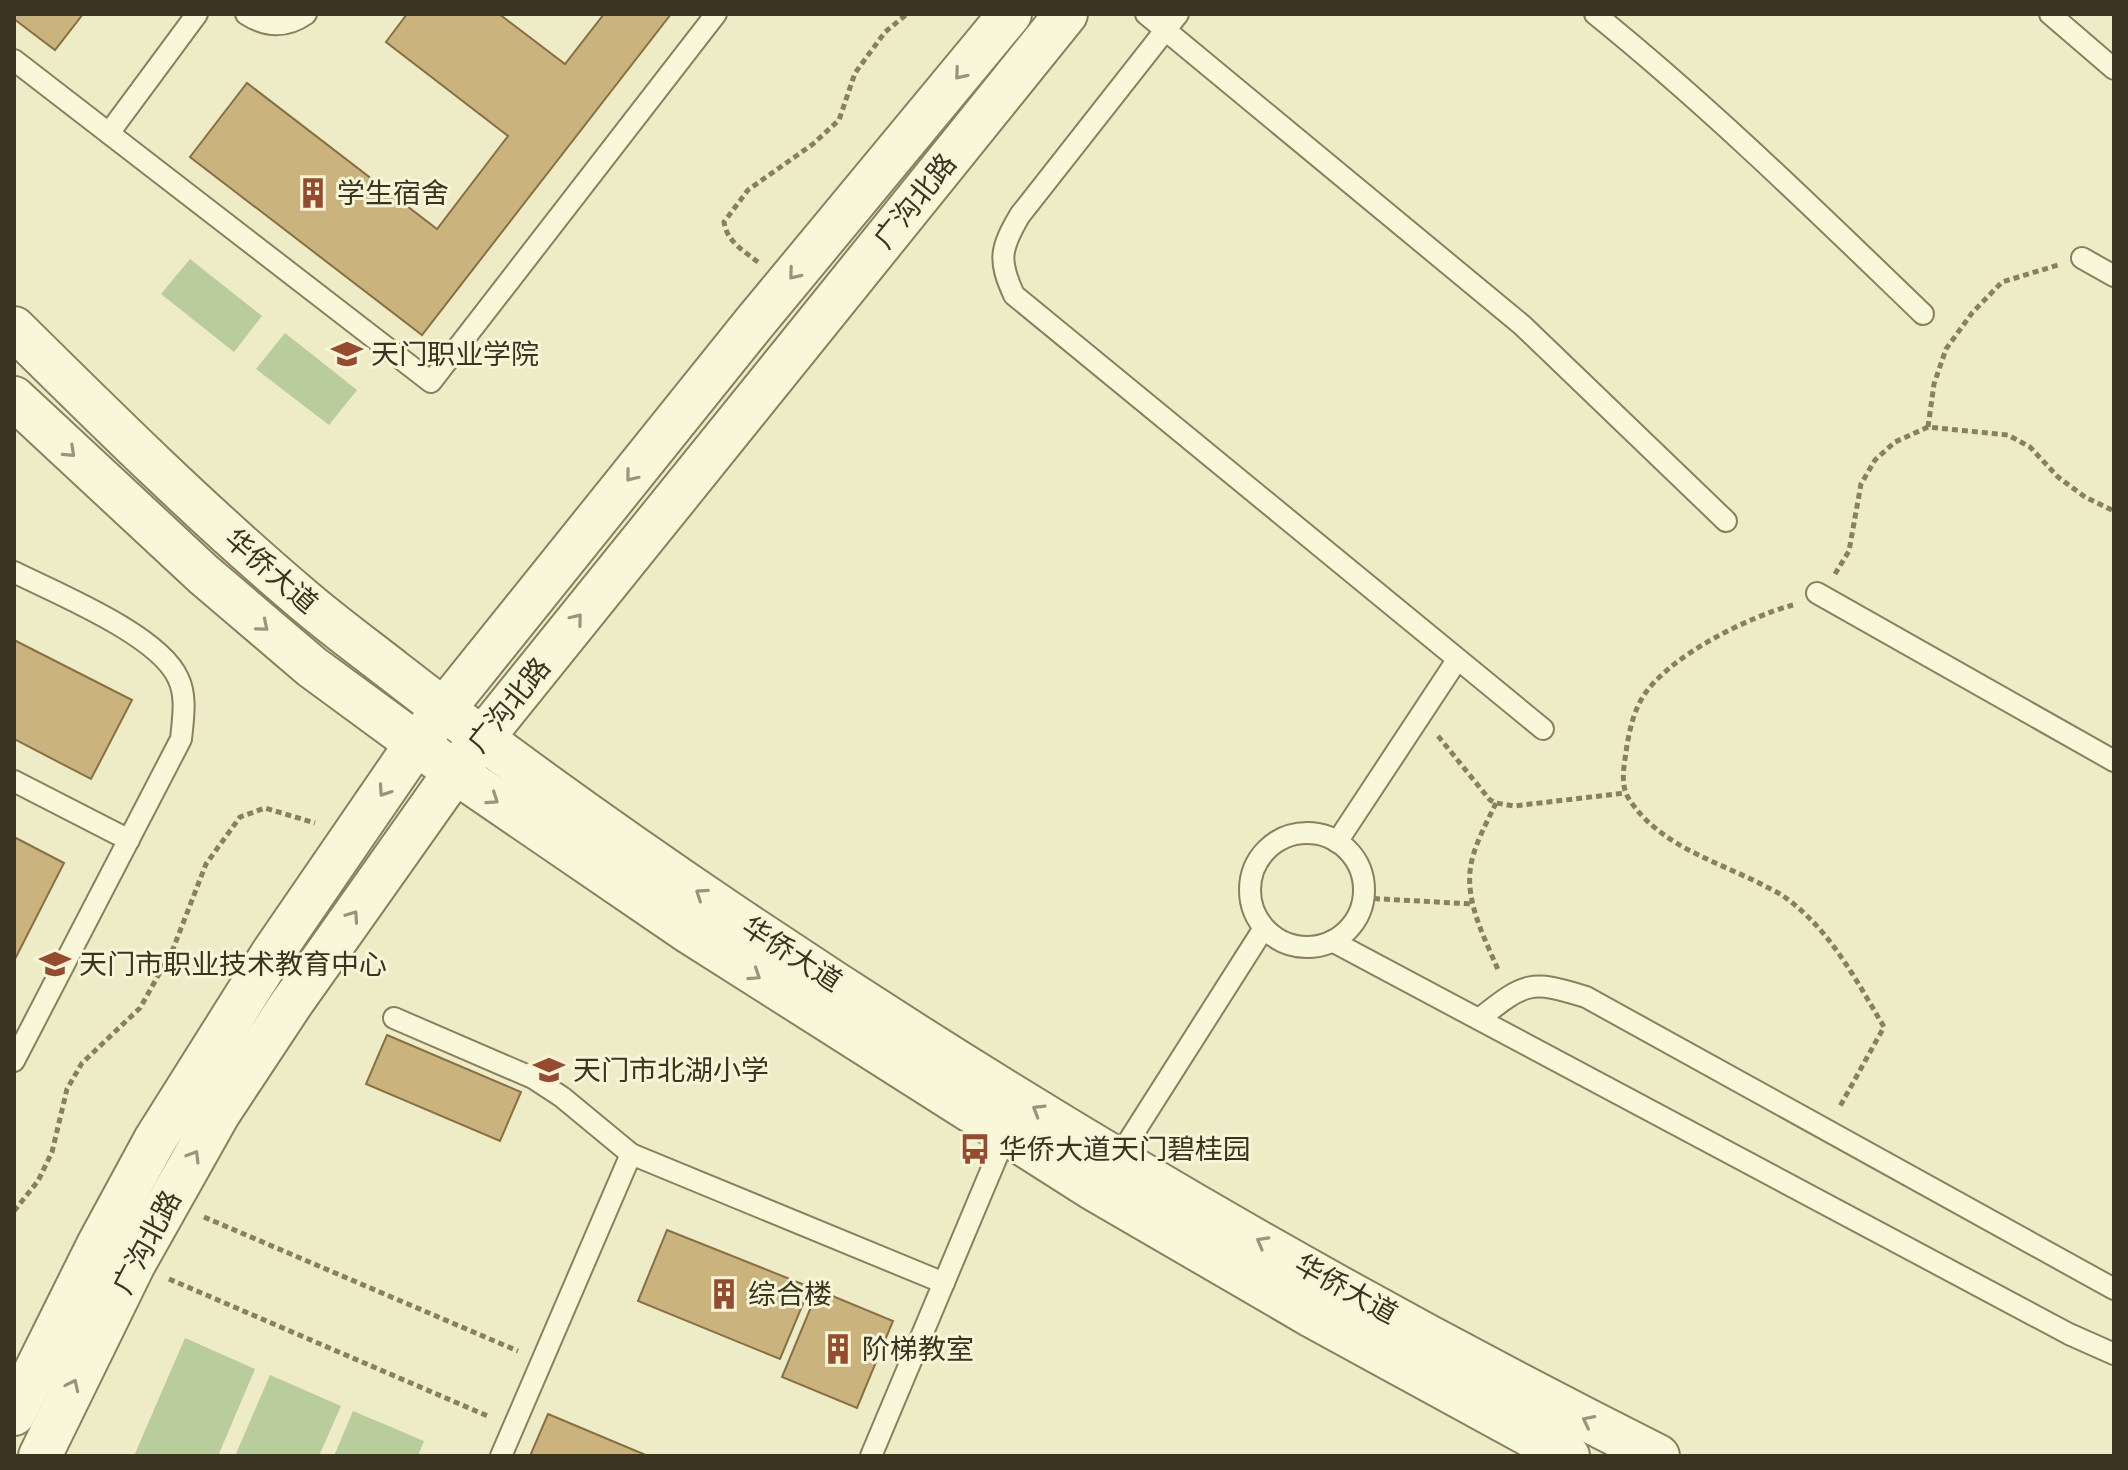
<svg xmlns="http://www.w3.org/2000/svg" width="2128" height="1470" font-family="Bitter,'Noto Sans SC',serif">
<style>
.green{fill:#b9cc9b}
.building{fill:#cbb37e;stroke:#877143;stroke-width:2}
.lines{fill:none;stroke-linecap:round;stroke-linejoin:round}
.service-casing{stroke:#89805d;stroke-width:24}
.minor-casing{stroke:#89805d;stroke-width:46}
.path{stroke:#89805d;stroke-width:5;stroke-dasharray:6 4;stroke-linecap:butt}
.service{stroke:#f8f7da;stroke-width:20}
.minor{stroke:#f8f7da;stroke-width:42}
.oneway{stroke:#99957d}
.labels{text-anchor:middle;dominant-baseline:central;stroke-width:6;stroke-linejoin:round;paint-order:stroke}
.poi-label{font-size:28px;fill:#3a3320;stroke:#f5f5d7;text-anchor:start}
.street-label{font-size:28px;fill:#3a3320;stroke:#f5f5d7}
</style>
<rect width="100%" height="100%" fill="#edecc7"/>
<g class="green">
<path d="M190,259L262,316L234,352L161,294Z"/>
<path d="M285,333L357,390L329,425L256,369Z"/>
<path d="M185,1338L255,1369L218,1456H134Z"/>
<path d="M270,1375L341,1406L319,1456H235Z"/>
<path d="M353,1411L424,1441L418,1456H334Z"/>
</g>
<g class="building">
<path d="M14,14H83L55,50L14,19Z"/>
<path d="M407,14H499L565,64L604,14H671L422,335L190,157L247,83L437,229L508,136L386,42Z"/>
<path d="M14,640L132,700L91,779L14,739Z"/>
<path d="M14,837L64,863L14,961Z"/>
<path d="M387,1035L521,1092L500,1141L366,1084Z"/>
<path d="M667,1230L810,1287L780,1359L638,1301Z"/>
<path d="M818,1290L893,1321L857,1408L782,1377Z"/>
<path d="M548,1414L648,1456H530Z"/>
</g>
<g class="lines">
<defs>
<g id="service">
<path d="M246,14C266,27 286,28 306,14"/>
<path d="M1146,14L1522,325L1726,521"/>
<path d="M1178,14L1020,215C1000,249 998,260 1014,295L1543,729"/>
<path d="M1595,14C1710,107 1816,211 1923,314"/>
<path d="M2050,14L2114,69"/>
<path d="M14,60L431,382L716,14"/>
<path d="M109,133L197,14"/>
<path d="M2082,258L2114,276"/>
<path d="M14,572C56,593 159,635 178,678C187,696 183,719 181,739L14,1061"/>
<path d="M1817,593L2114,761"/>
<path d="M14,781L129,840"/>
<circle cx="1307" cy="890" r="57"/>
<path d="M1337,842L1457,660"/>
<path d="M1332,941L2069,1334L2114,1354"/>
<path d="M394,1018L533,1078L562,1097L631,1154"/>
<path d="M1479,1019C1525,983 1529,979 1586,997L2114,1289"/>
<path d="M1114,1164L1264,928"/>
<path d="M501,1456L631,1154L944,1283"/>
<path d="M871,1456L1006,1135"/>
</g>
<g id="minor">
<path d="M14,328C107,420 200,512 300,597C330,623 363,647 395,672C503,756 615,836 729,913C1026,1113 1337,1295 1658,1456"/>
<path d="M14,398L203,574L312,667L455,772L686,930L1092,1188L1312,1316L1568,1456"/>
<path d="M14,1414L98,1245L155,1140L272,954L416,744L755,322L1010,14"/>
<path d="M40,1456L134,1264L219,1113L291,1004L455,772L1066,14"/>
</g>
</defs>
<use href="#service" class="service-casing"/>
<use href="#minor" class="minor-casing"/>
<g class="path">
<path d="M758,262C744,251 727,242 724,222L748,190L813,144L839,120L855,73L885,32L907,14"/>
<path d="M1928,427L1934,384L1946,349L1972,313L2002,282L2058,265"/>
<path d="M1835,574L1849,551L1861,484L1875,460L1895,442L1928,427L2008,435L2030,447L2058,477L2085,497L2114,511"/>
<path d="M1793,605C1748,617 1671,655 1644,695C1633,712 1629,732 1626,752C1624,766 1620,786 1629,799C1659,845 1713,860 1759,883C1768,888 1778,892 1786,898C1831,931 1856,980 1884,1027L1839,1108"/>
<path d="M1438,736L1490,800L1496,803L1514,806L1625,793"/>
<path d="M1496,803C1488,820 1478,838 1473,856C1461,896 1484,936 1499,972"/>
<path d="M1364,898L1473,904"/>
<path d="M14,1211L38,1181L52,1152L67,1089L82,1063L140,1008L173,949L206,864L240,817L265,808L315,823"/>
<path d="M204,1217L518,1351"/>
<path d="M169,1279L490,1417"/>
</g>
<use href="#service" class="service"/>
<use href="#minor" class="minor"/>
</g>
<defs><path id="oneway-chevron" d="M-2-3.5L2.5 0L-2 3.5" fill="none" stroke-width="1.6" stroke-linecap="round" stroke-linejoin="round" transform="scale(2)"/></defs>
<g class="oneway">
<use href="#oneway-chevron" transform="translate(960 74) rotate(130)"/>
<use href="#oneway-chevron" transform="translate(794 274) rotate(130)"/>
<use href="#oneway-chevron" transform="translate(70 452) rotate(43)"/>
<use href="#oneway-chevron" transform="translate(631 476) rotate(129)"/>
<use href="#oneway-chevron" transform="translate(577 619) rotate(-51)"/>
<use href="#oneway-chevron" transform="translate(263 626) rotate(40)"/>
<use href="#oneway-chevron" transform="translate(384 791) rotate(124)"/>
<use href="#oneway-chevron" transform="translate(493 799) rotate(34)"/>
<use href="#oneway-chevron" transform="translate(701 894) rotate(-146)"/>
<use href="#oneway-chevron" transform="translate(353 916) rotate(-55)"/>
<use href="#oneway-chevron" transform="translate(755 975) rotate(33)"/>
<use href="#oneway-chevron" transform="translate(1038 1110) rotate(-149)"/>
<use href="#oneway-chevron" transform="translate(194 1156) rotate(-59)"/>
<use href="#oneway-chevron" transform="translate(1262 1242) rotate(-151)"/>
<use href="#oneway-chevron" transform="translate(73 1385) rotate(-65)"/>
<use href="#oneway-chevron" transform="translate(1588 1421) rotate(-153)"/>
</g>
<defs>
<symbol id="building-bare" viewBox="-9 -9 18 18"><path d="M-4-6H4V6H1V3H-1V6H-4ZM-2.5-4.3h1.7v1.8h-1.7ZM.8-4.3h1.7v1.8H.8ZM-2.5-1h1.7V.8h-1.7ZM.8-1h1.7V.8H.8Z" fill="#964a2e" stroke="#f5f5d7" stroke-width="2.5" paint-order="stroke"/></symbol>
<symbol id="university-bare" viewBox="-9 -9 18 18"><path d="M0-5L7-2L0 1L-7-2ZM-4 1L0 2.5L4 1V4Q0 6-4 4Z" fill="#964a2e" stroke="#f5f5d7" stroke-width="2.5" paint-order="stroke"/></symbol>
<symbol id="school-bare" viewBox="-9 -9 18 18"><path d="M0-5L7-2L0 1L-7-2ZM-4 1L0 2.5L4 1V4Q0 6-4 4Z" fill="#964a2e" stroke="#f5f5d7" stroke-width="2.5" paint-order="stroke"/></symbol>
<symbol id="bus-bare" viewBox="-9 -9 18 18"><path d="M-5-6H5V4H4V6H2V4H-2V6H-4V4H-5ZM-3.5-4V0h7V-4ZM-3.5 1.2v1.5H-2V1.2ZM2 1.2v1.5H3.5V1.2Z" fill="#964a2e" stroke="#f5f5d7" stroke-width="2.5" paint-order="stroke"/></symbol>
</defs>
<g fill-rule="evenodd">
<use href="#building-bare" x="291" y="171" width="44" height="44"/>
<use href="#university-bare" x="325" y="332" width="44" height="44"/>
<use href="#school-bare" x="33" y="942" width="44" height="44"/>
<use href="#school-bare" x="527" y="1048" width="44" height="44"/>
<use href="#bus-bare" x="953" y="1127" width="44" height="44"/>
<use href="#building-bare" x="702" y="1272" width="44" height="44"/>
<use href="#building-bare" x="816" y="1327" width="44" height="44"/>
</g>
<g class="labels">
<g class="poi-label">
<text x="337" y="193">学生宿舍</text>
<text x="371" y="354">天门职业学院</text>
<text x="79" y="964">天门市职业技术教育中心</text>
<text x="573" y="1070">天门市北湖小学</text>
<text x="999" y="1149">华侨大道天门碧桂园</text>
<text x="748" y="1294">综合楼</text>
<text x="862" y="1349">阶梯教室</text>
</g>
<g class="street-label">
<text transform="translate(915 201) rotate(-51)">广沟北路</text>
<text transform="translate(271 571) rotate(41)">华侨大道</text>
<text transform="translate(509 705) rotate(-51)">广沟北路</text>
<text transform="translate(792 954) rotate(33)">华侨大道</text>
<text transform="translate(147 1242) rotate(-62)">广沟北路</text>
<text transform="translate(1346 1289) rotate(29)">华侨大道</text>
</g>
</g>
<rect width="2128" height="1470" fill="none" stroke="#3a3320" stroke-width="32"/>
</svg>
